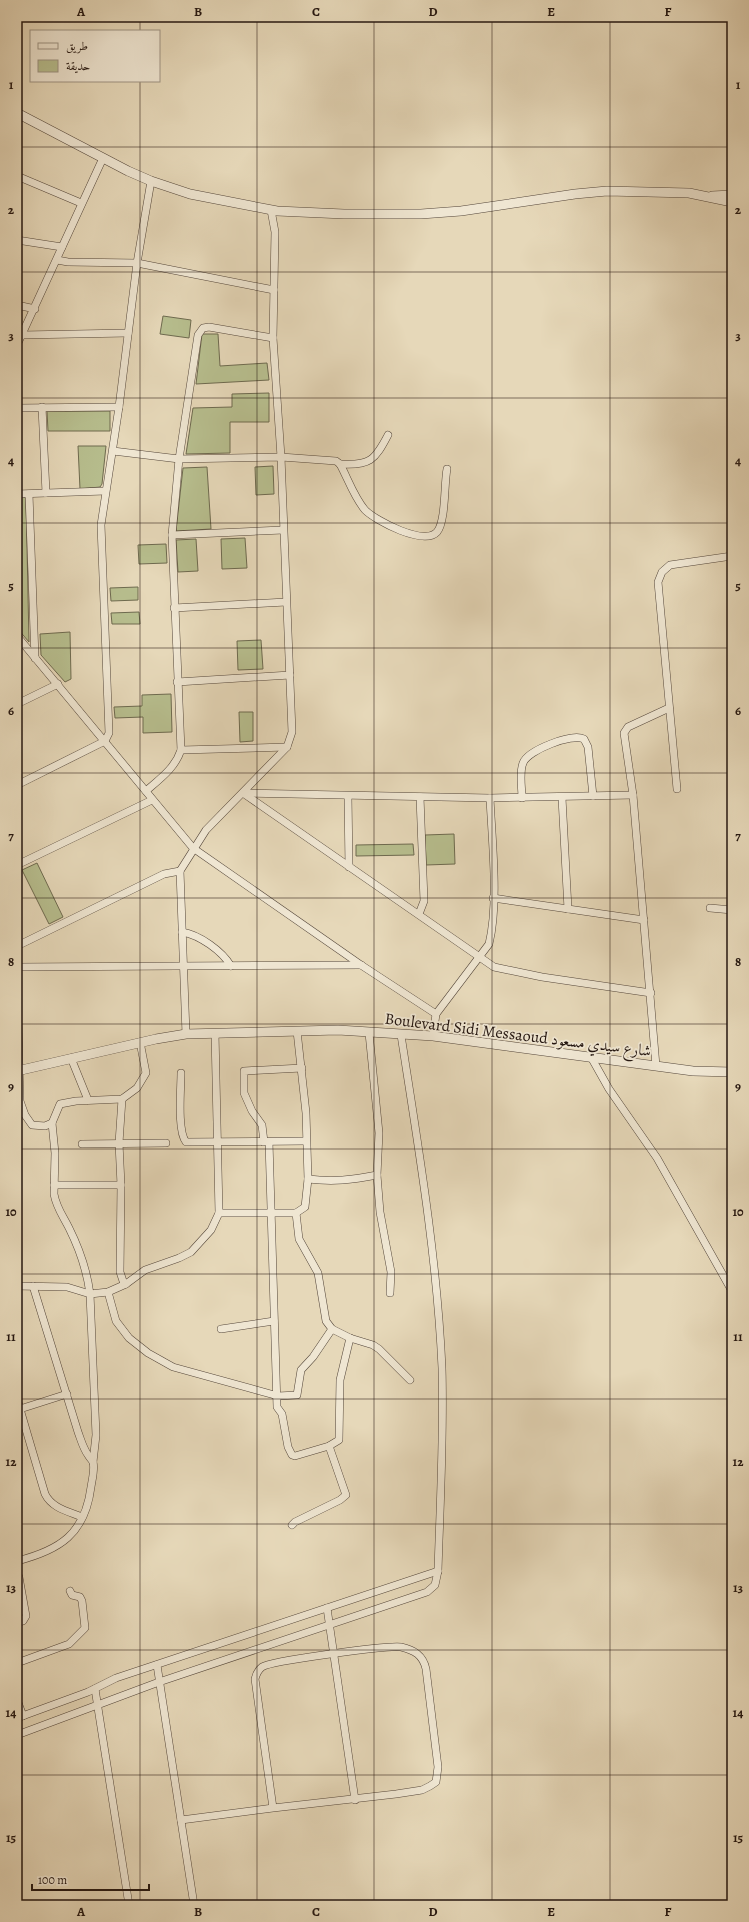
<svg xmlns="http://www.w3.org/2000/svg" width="749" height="1922" font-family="Alegreya,Amiri,serif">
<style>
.green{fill:#b7be8e;stroke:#6e6a4f}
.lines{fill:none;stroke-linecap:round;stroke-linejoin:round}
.minor-casing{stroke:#54463a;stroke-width:8}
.tertiary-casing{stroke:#54463a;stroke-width:10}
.minor{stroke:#efe6d2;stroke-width:7}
.tertiary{stroke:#efe6d2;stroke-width:9}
.grid{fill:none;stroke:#241610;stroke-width:1;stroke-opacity:0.55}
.labels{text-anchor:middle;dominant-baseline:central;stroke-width:3.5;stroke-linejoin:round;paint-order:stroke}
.street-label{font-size:16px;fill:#241610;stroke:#efe6d2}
.neatline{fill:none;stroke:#241610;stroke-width:1.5}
.grid-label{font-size:13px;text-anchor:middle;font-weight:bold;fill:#241610}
</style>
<rect width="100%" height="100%" fill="#e6d8b9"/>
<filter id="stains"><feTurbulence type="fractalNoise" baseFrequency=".005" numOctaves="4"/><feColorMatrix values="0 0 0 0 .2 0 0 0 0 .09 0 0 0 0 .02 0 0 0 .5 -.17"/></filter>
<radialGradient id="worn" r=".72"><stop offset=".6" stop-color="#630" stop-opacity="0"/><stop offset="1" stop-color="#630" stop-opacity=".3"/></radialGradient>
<g class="green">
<path d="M163,316L191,320L189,338L160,334Z"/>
<path d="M202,334H218L220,366L267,363L269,380L196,384Z"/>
<path d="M269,393V422H230V453L186,454L193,408L232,407V394Z"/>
<path d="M47,411H110V431H48Z"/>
<path d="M78,446H106L102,484L100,487L80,489Z"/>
<path d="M273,466L274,494L256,495L255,467Z"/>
<path d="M207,467L211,529L176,531L183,468Z"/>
<path d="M17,497H24L26,499L29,642L17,628Z"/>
<path d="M245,538L247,568L222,569L221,539Z"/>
<path d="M196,539L198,571L178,572L176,540Z"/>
<path d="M166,544L167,563L139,564L138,545Z"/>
<path d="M138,587V600L111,601L110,588Z"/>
<path d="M139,612L140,624H112L111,613Z"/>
<path d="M70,632L71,679L65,682L41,655L40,634Z"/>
<path d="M261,640L263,669L238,670L237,641Z"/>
<path d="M171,694L172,732L143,733V717L115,718L114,707L142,706V695Z"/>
<path d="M239,712H253V741L240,742Z"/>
<path d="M454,834L455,864L426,865L425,835Z"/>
<path d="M413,844L414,855L356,856V845Z"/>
<path d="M37,863L63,917L49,924L22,870Z"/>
</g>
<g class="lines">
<defs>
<g id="minor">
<path d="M17,176L81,203"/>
<path d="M17,240L62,247"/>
<path d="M57,260L68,262L137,263L274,290"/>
<path d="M17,305L35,309"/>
<path d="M22,335L128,333"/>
<path d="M17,345L103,158"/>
<path d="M42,407L46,493"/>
<path d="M17,408L119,407"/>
<path d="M113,451L179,459L281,457L336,461L340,464C348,479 354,497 365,510C376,521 424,546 437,532C446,521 444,484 447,469"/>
<path d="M340,464C370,466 375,460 388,435"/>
<path d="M17,494L105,491"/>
<path d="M29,494L35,658"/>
<path d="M172,535L283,530"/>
<path d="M174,608L286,602"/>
<path d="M17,636L193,848L361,965L436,1014"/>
<path d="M177,682L290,675"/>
<path d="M17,704L58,684"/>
<path d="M181,750L287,747"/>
<path d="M17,785L105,741L109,733L101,525L119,407L137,263L151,181"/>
<path d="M677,789L658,582L662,572L670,565L732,556"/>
<path d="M146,791C161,778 175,768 181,750L172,535L179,459L198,335L203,328L209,327L273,338"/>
<path d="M243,793L494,967L542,977L651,993"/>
<path d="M243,793L490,798L633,795"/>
<path d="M348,796L349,867"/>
<path d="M522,798C522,788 519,773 523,763C528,750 572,733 584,739L588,747L593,796"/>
<path d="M562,798L568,909"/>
<path d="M17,865L152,800"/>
<path d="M493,898L644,920"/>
<path d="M710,908L732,910"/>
<path d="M419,914L424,901L420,797"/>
<path d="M182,932C200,935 222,951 231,966"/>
<path d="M17,946L164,874L180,871"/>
<path d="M17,967L361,965"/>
<path d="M17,984L20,1101L25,1115L32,1125L45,1126L52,1123L60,1104L76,1101L122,1099L137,1088L146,1073L140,1042"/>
<path d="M369,1033L379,1133L377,1175L380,1212L391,1272L390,1293"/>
<path d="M186,1034L180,871L206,830L287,747L292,732L281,457L273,338L275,232L271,210"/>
<path d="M433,1036L436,1014L489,944C499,903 492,842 490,798"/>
<path d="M591,1057L609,1089L657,1158L732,1291"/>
<path d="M71,1058L88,1100"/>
<path d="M656,1066L633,795L624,733L628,727L669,708"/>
<path d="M181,1073C181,1089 177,1131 186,1142L306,1141"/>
<path d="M122,1099L119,1143L121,1185L120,1272L123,1281L126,1284"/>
<path d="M52,1123L55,1153L54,1194C56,1207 63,1216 69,1228C79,1248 87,1271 90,1294L108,1292L126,1284L145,1270L179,1258L191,1252L211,1230L219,1213L215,1033"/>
<path d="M264,1142L262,1125L252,1111L244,1093V1071L302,1068"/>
<path d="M269,1142L277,1407L282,1414L288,1447L292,1455L295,1456L329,1446L339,1440L340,1380L350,1338"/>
<path d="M82,1144L166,1143"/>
<path d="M308,1179C333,1182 352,1180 377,1175"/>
<path d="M54,1185H121"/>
<path d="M219,1213H296L305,1207L308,1179L306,1113L297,1031"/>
<path d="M296,1213L299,1239L318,1273L326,1321L332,1329L350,1338L373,1345L379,1349L410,1380"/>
<path d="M17,1286L67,1287L90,1294L96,1435L93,1462"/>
<path d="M108,1292L116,1321L129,1338L148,1353L173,1367L278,1396L297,1395L301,1370L313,1357L332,1329"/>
<path d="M221,1329L274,1321"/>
<path d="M17,1399L45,1494C52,1508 67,1511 82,1517"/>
<path d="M20,1409L67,1394"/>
<path d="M292,1525L295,1522L340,1500L346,1495L329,1446"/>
<path d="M17,1561C60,1550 85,1534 91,1487C92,1480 95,1469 93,1462C92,1460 89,1457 88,1455C83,1448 81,1440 78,1432L33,1286"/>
<path d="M17,1573L19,1577L26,1616L23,1621L17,1623"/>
<path d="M327,1608L355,1800"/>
<path d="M17,1663L69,1644L85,1628L82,1601L80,1597L72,1595L70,1591"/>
<path d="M157,1665L194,1905"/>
<path d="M95,1689L129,1905"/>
<path d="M17,1700L23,1716"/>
<path d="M17,1718L88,1692L116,1678L438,1571"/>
<path d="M17,1735L159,1682L427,1592L435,1585L438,1571C440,1504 444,1436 442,1368C437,1256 418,1145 401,1035"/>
<path d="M181,1820L273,1808L396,1794L422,1790L430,1786L436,1782L438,1767L426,1669C423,1655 414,1650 401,1647C389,1645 270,1661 262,1667C258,1670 256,1675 255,1679L273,1808"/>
<path d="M17,1902L19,1905"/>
</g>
<g id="tertiary">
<path d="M17,113L128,171L151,181L190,194L277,211L344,214H421L461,211L575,194L607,191L689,193L732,202"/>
<path d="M712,196L732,195"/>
<path d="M17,1071L156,1039L186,1034L338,1030L433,1036L693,1071L732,1072"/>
</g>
</defs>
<use href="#minor" class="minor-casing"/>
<use href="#tertiary" class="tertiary-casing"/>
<use href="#minor" class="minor"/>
<use href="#tertiary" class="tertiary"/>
</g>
<path class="grid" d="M140,17V31M257,17V1905M374,17V1905M492,17V1905M610,17V1905M140,81V1905M17,147H732M17,272H732M17,398H732M17,523H732M17,648H732M17,773H732M17,898H732M17,1024H732M17,1149H732M17,1274H732M17,1399H732M17,1524H732M17,1650H732M17,1775H732"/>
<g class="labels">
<g class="street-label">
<text transform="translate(518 1035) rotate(7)">Boulevard Sidi Messaoud شارع سيدي مسعود</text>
</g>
</g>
<rect width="749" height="1922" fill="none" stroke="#e6d8b9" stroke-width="44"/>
<rect x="30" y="30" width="130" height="52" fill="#efe6d2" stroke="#9e9384"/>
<rect x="38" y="43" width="20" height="6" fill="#efe6d2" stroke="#9e9384"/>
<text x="66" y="50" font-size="12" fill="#241610">طريق</text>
<rect x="38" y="60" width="20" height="12" fill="#b7be8e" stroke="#9e9384"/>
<text x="66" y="70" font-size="12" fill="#241610">حديقة</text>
<path d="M32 1884v6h117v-6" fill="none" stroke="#241610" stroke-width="2"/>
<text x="38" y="1884" font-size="12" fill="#241610" stroke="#efe6d2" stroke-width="3" paint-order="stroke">100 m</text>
<rect x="22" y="22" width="705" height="1878" class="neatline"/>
<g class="grid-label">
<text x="81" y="16">A</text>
<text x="198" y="16">B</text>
<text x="316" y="16">C</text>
<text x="433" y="16">D</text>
<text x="551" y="16">E</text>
<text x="668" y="16">F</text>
<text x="11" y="89">1</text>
<text x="738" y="89">1</text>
<text x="11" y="214">2</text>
<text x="738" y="214">2</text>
<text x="11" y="340">3</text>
<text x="738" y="340">3</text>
<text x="11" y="465">4</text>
<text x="738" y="465">4</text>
<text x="11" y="590">5</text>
<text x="738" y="590">5</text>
<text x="11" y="715">6</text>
<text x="738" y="715">6</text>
<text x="11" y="840">7</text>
<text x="738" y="840">7</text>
<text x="11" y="966">8</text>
<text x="738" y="966">8</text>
<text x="11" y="1091">9</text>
<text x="738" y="1091">9</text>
<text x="11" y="1216">10</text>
<text x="738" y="1216">10</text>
<text x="11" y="1341">11</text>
<text x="738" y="1341">11</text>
<text x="11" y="1466">12</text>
<text x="738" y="1466">12</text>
<text x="11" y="1592">13</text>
<text x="738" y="1592">13</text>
<text x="11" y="1717">14</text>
<text x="738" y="1717">14</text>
<text x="11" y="1842">15</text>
<text x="738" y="1842">15</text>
<text x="81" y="1916">A</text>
<text x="198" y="1916">B</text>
<text x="316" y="1916">C</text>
<text x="433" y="1916">D</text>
<text x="551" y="1916">E</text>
<text x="668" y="1916">F</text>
</g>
<rect width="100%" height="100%" filter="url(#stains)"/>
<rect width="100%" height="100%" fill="url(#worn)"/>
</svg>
